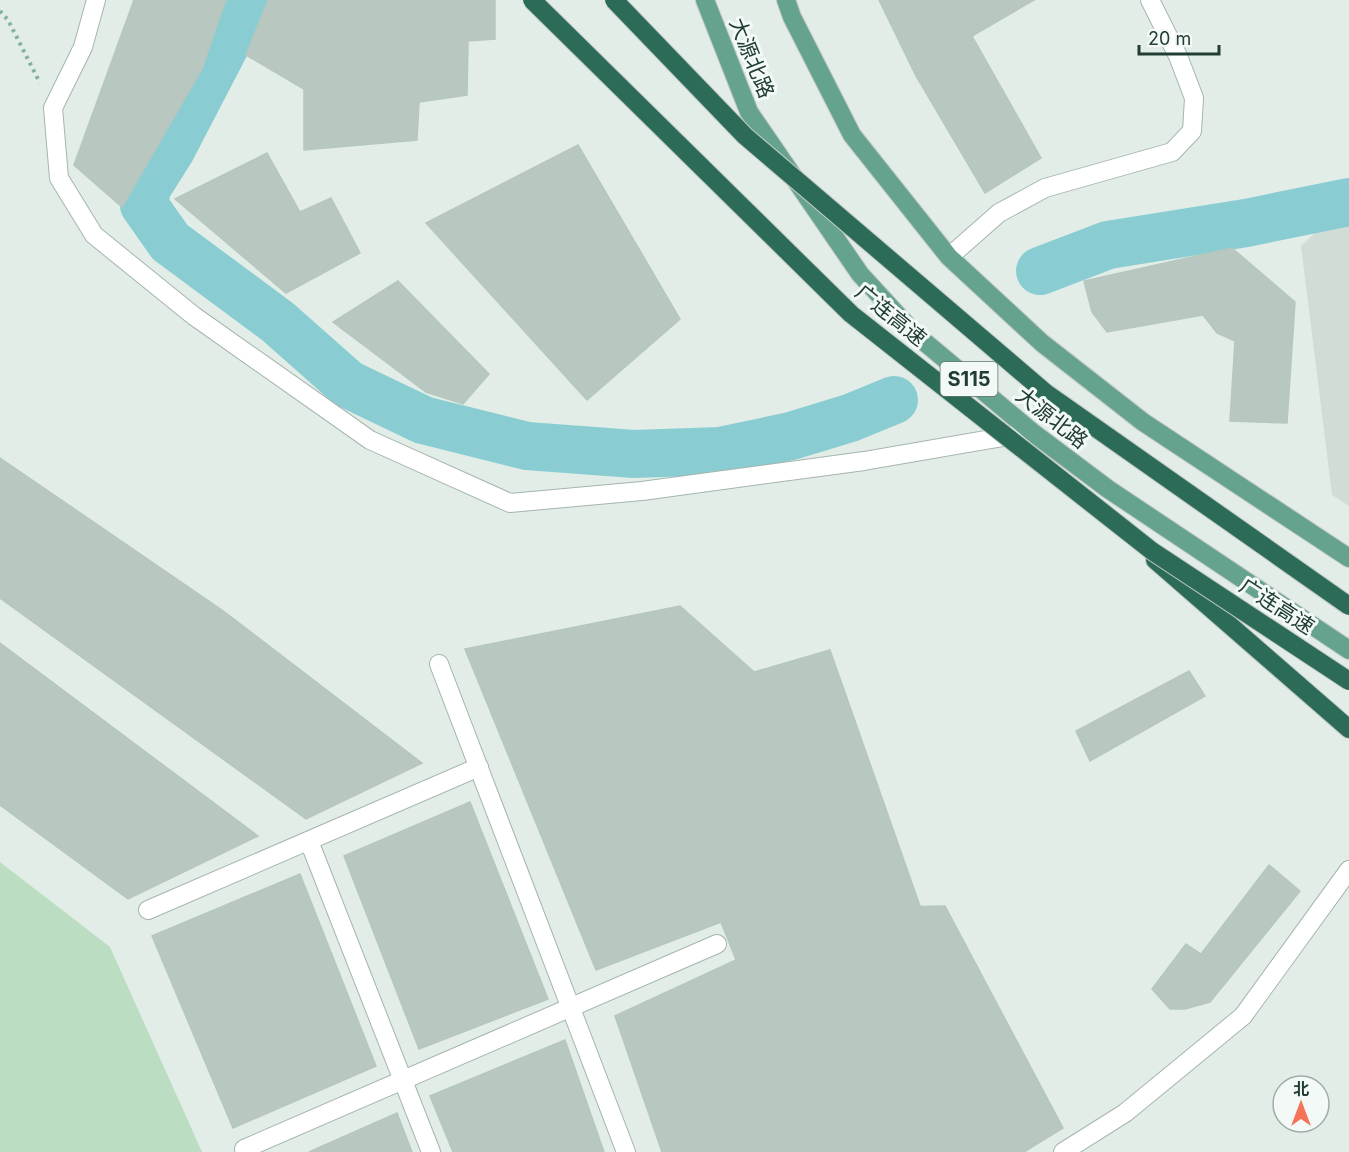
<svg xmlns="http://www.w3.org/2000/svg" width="1349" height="1152" font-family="Inter,'Noto Sans SC',sans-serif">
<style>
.built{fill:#d0ddd6}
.green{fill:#bbdec2}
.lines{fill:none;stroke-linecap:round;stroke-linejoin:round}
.river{stroke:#89cdd3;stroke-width:48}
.building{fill:#b8c8c0;stroke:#b5c7be;stroke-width:1.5}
.minor-casing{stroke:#a5b5ae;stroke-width:20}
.major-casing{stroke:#c1c9c6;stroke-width:20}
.highway-casing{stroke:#c1c9c6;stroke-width:20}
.path{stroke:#82b19f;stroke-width:4;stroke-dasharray:3 4.5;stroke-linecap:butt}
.minor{stroke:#fff;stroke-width:18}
.major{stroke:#66a38f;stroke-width:18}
.highway{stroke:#2d6b59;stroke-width:18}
.highway-bridge-casing{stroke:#c1c9c6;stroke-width:20;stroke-linecap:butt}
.highway-bridge{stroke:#2d6b59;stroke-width:18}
.labels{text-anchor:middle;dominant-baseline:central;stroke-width:6;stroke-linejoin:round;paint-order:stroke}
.shield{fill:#f3f9f6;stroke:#61766e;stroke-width:1.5}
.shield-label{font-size:20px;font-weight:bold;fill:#223e34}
.street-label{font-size:21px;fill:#223e34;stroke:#f3f9f6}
</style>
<rect width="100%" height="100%" fill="#e2ede7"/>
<path class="built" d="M1349,202V506L1332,495L1301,246Z"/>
<path class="green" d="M0,862L110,947L202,1152H0Z"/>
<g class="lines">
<g class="river">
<path d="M249,0L171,150L147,188L144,205L170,242L278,322L348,384L423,420L527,446L634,454L720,451L791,436L850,418L894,400"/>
<path d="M1040,271L1108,245L1246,223L1349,202"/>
</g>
</g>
<g class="building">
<path d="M134,0H178L220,16L202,69L122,207L74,165Z"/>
<path d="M178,0H226L220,16Z"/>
<path d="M268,0H495V39L468,41L467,95L419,102L417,140L304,150V89L246,55Z"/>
<path d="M879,0H1034L972,36L1041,158L985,193L916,76Z"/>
<path d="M578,145L680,319L587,400L426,223Z"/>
<path d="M267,153L300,212L331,198L360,253L286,293L175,199Z"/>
<path d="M1232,248L1295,302L1287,423L1230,421L1235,341L1217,333L1203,315L1107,332L1092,312L1084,281Z"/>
<path d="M398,281L489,374L463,404L426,392L333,322Z"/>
<path d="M0,458L222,610L422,763L306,819L0,598Z"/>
<path d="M680,606L754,672L792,909L945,906L1063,1128L1024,1152H662L615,1016L736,960L721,922L596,970L465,649Z"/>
<path d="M0,643L258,836L128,899L0,805Z"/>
<path d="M830,650L920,906L792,909L754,672Z"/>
<path d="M1189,671L1205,696L1090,761L1076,731Z"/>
<path d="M470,802L548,999L419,1049L344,856Z"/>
<path d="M1269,865L1300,891L1210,1002L1185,1009H1170L1152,989L1186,944L1201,954Z"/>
<path d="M300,874L376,1066L233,1128L152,936Z"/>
<path d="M565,1040L604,1152H453L430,1096Z"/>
<path d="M397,1113L412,1152H309Z"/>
</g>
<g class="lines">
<defs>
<g id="minor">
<path d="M96,0L83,47L53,108L59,178L94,235L194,316L370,440L510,503L642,491L864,461L1032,432"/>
<path d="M949,257L999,213L1045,188L1172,152L1192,131L1194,98L1178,56L1150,0"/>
<path d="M439,664L626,1152"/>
<path d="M309,841L431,1152"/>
<path d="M148,910L479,767"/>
<path d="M244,1149L717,944"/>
<path d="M1063,1152L1125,1113L1243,1016L1349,870"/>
</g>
<g id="major">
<path d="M705,0L749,112L860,274L915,334L1032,432L1108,489L1349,650"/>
<path d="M786,0L792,17L852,135L949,257L1042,343L1143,422L1349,558"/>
</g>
<path id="highway" d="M1155,560L1349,729"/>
</defs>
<use href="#minor" class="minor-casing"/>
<use href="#major" class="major-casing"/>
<use href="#highway" class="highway-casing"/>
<path class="path" d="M0,11L8,20L40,83"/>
<use href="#minor" class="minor"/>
<use href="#major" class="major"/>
<use href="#highway" class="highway"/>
<defs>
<g id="highway-bridge">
<path d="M532,0L851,314L1152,551L1349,681"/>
<path d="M614,0L745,136L1046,393L1349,606"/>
</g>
</defs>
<use href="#highway-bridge" class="highway-bridge-casing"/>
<use href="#highway-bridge" class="highway-bridge"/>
</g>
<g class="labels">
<rect class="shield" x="940.5" y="362" width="57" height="34" rx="4.5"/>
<g class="shield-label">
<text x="969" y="379">S115</text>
</g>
<g class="street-label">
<text transform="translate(752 58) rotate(68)">大源北路</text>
<text transform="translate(891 315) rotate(39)">广连高速</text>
<text transform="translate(1052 418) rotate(38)">大源北路</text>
<text transform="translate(1277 606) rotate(33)">广连高速</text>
</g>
</g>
<g transform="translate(1301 1104)"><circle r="28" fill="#f3f9f6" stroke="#9faea8" stroke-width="1.5"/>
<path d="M0-4.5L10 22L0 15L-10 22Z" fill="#f47359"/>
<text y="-9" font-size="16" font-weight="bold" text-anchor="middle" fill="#223e34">北</text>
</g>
<path d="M1139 45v9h80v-9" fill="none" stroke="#223e34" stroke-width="3"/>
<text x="1148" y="45" font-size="18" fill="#223e34" stroke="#f3f9f6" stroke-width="4.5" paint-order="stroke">20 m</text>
</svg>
